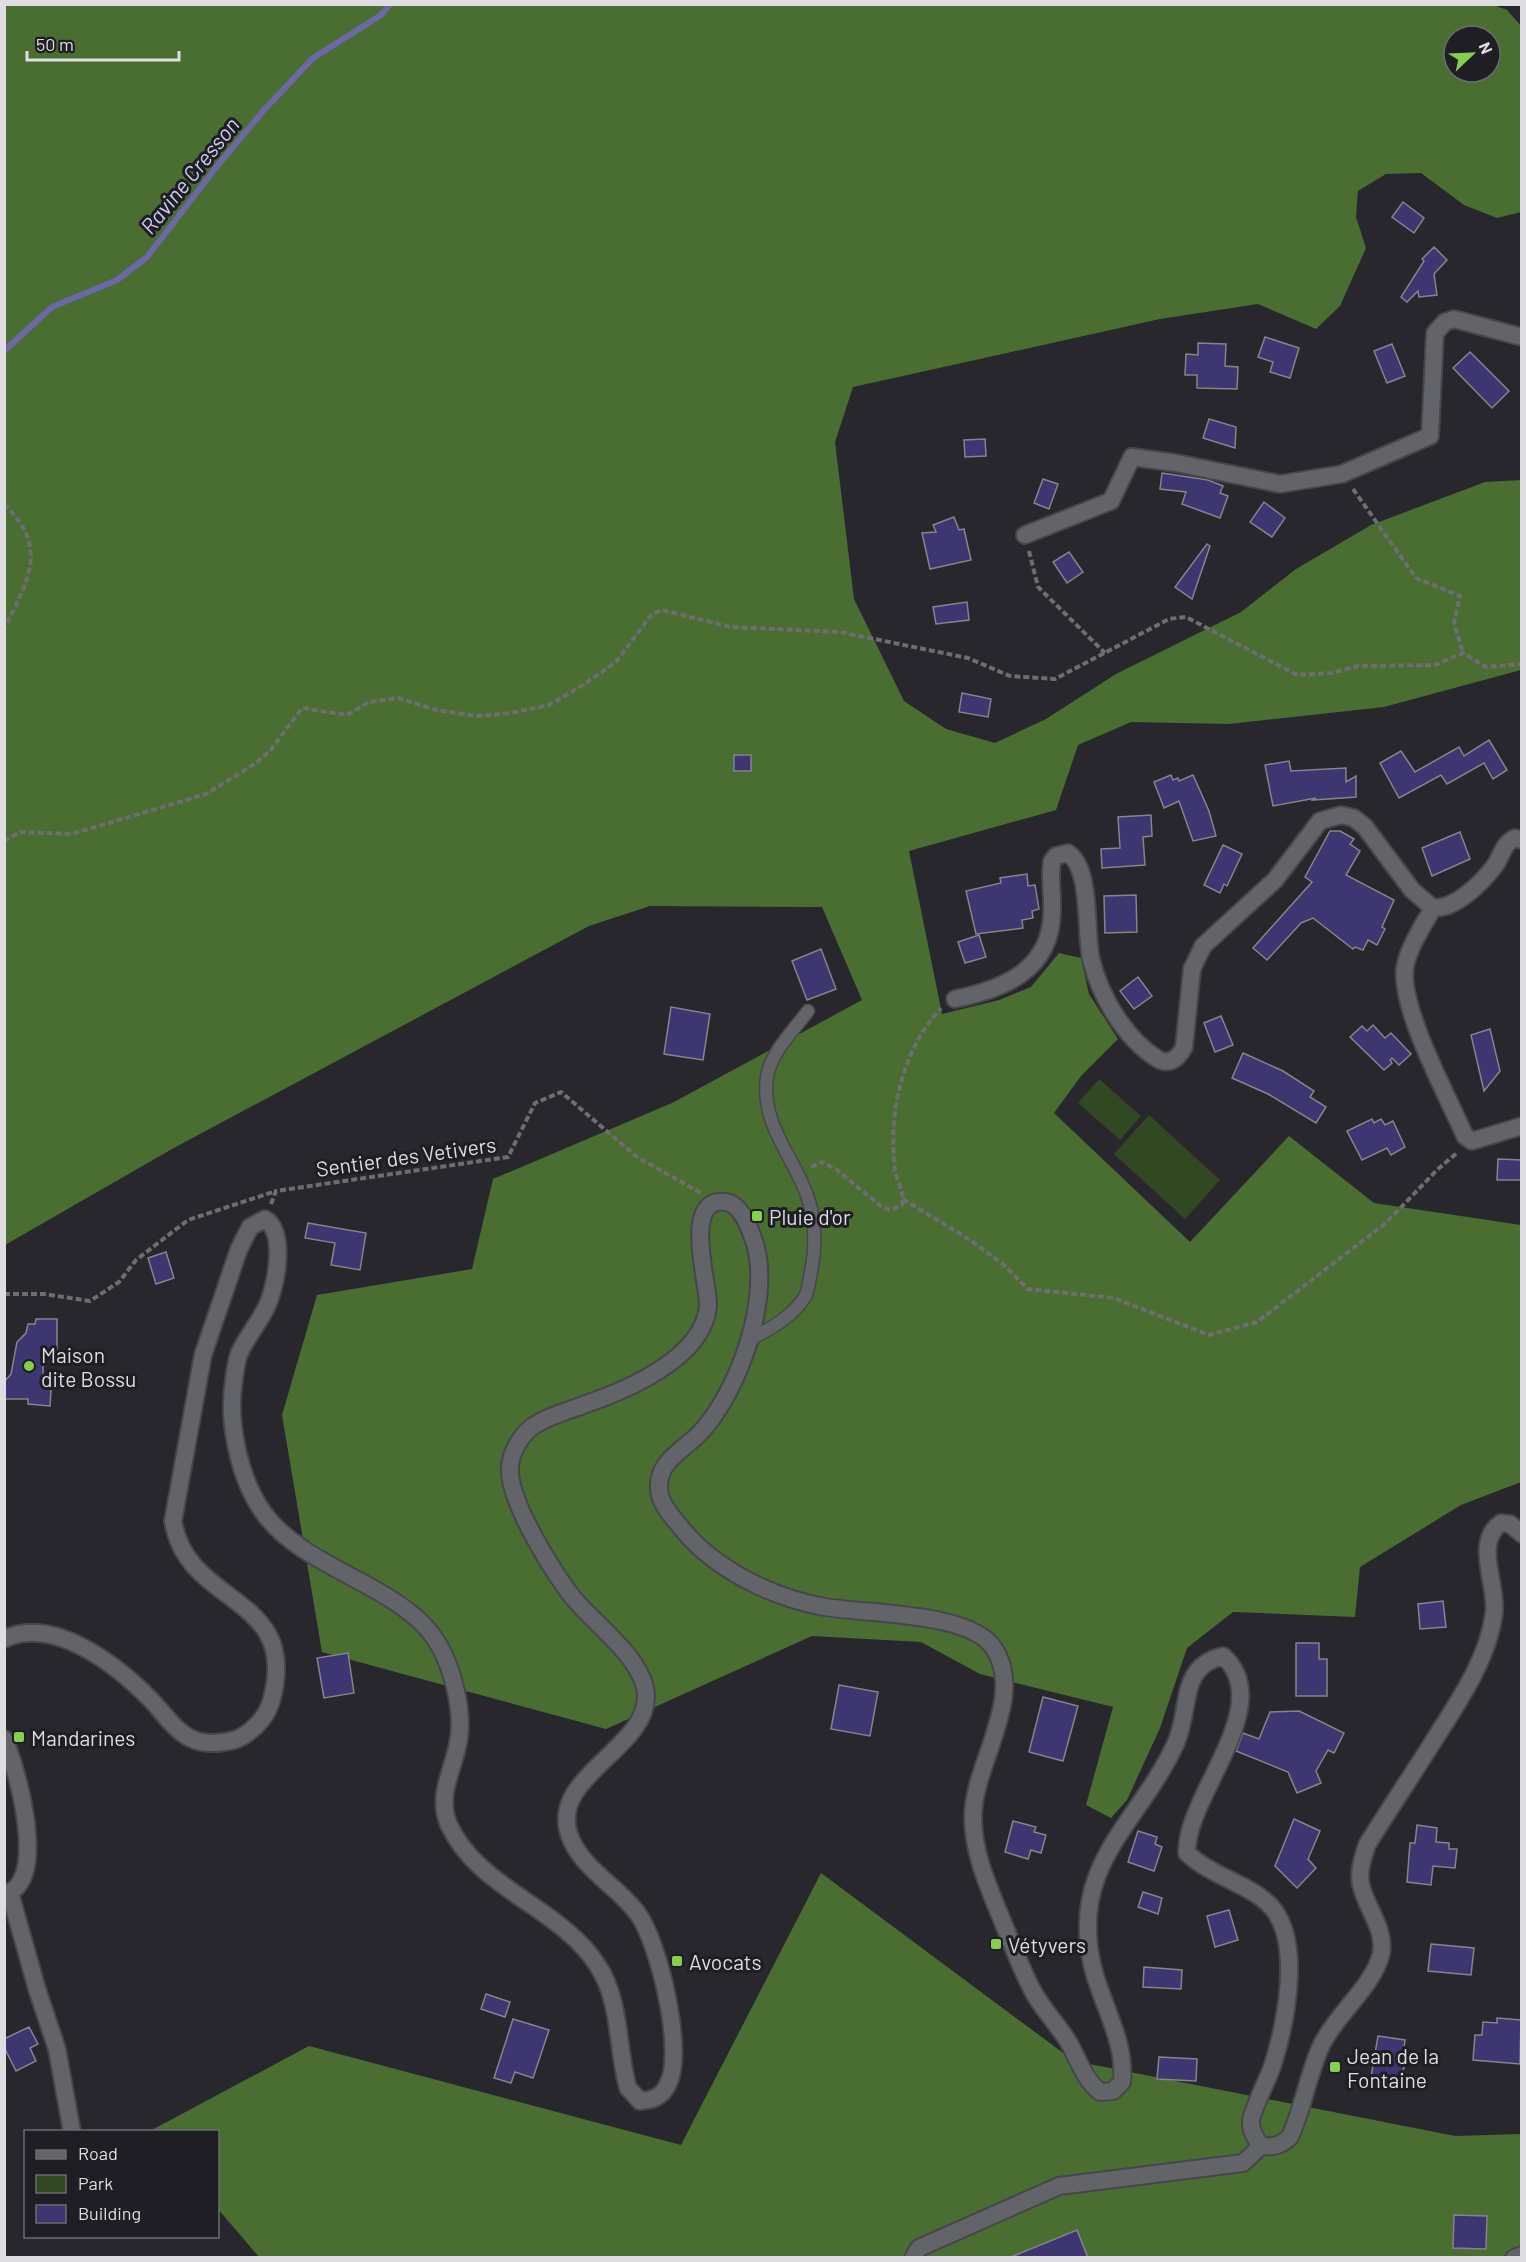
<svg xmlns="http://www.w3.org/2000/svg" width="1526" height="2262" font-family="Barlow,sans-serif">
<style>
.green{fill:#314823}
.forest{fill:#4a6e32;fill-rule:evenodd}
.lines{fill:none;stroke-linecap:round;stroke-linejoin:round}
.stream{stroke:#6c67a7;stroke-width:6}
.building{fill:#3d3671;stroke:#84848c;stroke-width:1.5}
.service-casing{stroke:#46464b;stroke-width:15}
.minor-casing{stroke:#46464b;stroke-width:20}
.secondary-casing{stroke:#46464b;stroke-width:20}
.path{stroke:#6d6d72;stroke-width:4;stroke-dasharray:6 3;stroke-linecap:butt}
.service{stroke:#63636a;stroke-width:12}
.minor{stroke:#63636a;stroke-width:16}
.secondary{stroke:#63636a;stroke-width:16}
.poi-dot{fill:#84d04e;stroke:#1e1e24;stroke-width:2}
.labels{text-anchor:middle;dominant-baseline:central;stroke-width:6;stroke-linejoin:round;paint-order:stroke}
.street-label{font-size:21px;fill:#dedee2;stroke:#1e1e24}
.poi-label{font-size:21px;fill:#dedee2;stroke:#1e1e24;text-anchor:start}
.water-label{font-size:22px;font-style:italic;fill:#cecdf2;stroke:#1e1e24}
</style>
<rect width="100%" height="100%" fill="#27272d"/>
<g class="green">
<path d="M1099,1079L1141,1116L1120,1140L1078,1103Z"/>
<path d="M1149,1115L1220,1180L1185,1219L1114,1154Z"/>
</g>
<g class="forest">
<path d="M1491,4L1507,10L1521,26V212L1497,218L1464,205L1421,173L1386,174L1358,191L1356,217L1366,248L1340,306L1316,329L1258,304L1160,319L853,387L835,442L854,599L904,701L946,729L995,743L1046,719L1116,674L1241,612L1296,569L1371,525L1485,482L1521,480V670L1384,707L1228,724L1131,722L1078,745L1056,810L909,851L942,1014L999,1000L1031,987L1059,953L1081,958L1089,994L1118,1039L1081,1076L1054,1113L1190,1242L1289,1136L1374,1203L1521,1225V1482L1461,1505L1360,1567L1355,1617L1233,1612L1187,1648L1160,1728L1127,1800L1111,1818L1086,1805L1113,1707L980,1674L921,1642L812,1636L606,1729L322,1652L282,1415L317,1295L472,1269L493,1179L672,1103L862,1000L822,907L650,906L589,926L172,1149L5,1245V5ZM1454,36H1490V72H1454Z"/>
<path d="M821,1873L1074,2061L1455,2136L1521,2134V2257H259L218,2209V2132L150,2131L309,2046L681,2145Z"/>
</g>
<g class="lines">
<path class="stream" d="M4,351L52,307L117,280L147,257L218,165L264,110L313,58L381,15L390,4"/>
</g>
<g class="building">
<path d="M1403,202L1424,218L1414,233L1392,217Z"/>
<path d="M1434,247L1447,260L1434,274L1437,295L1419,297L1418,291L1407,302L1401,297L1424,261L1422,259Z"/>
<path d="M1265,337L1299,348L1290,378L1270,372L1273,362L1258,357Z"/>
<path d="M1198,343L1226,344L1225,366L1238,367L1237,389L1197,388V375H1185L1186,354L1198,355Z"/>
<path d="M1392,344L1405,376L1387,383L1374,351Z"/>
<path d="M1470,352L1509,391L1492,408L1453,368Z"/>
<path d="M1209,419L1236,427L1235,448L1203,438Z"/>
<path d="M985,439L986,456L965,457L964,440Z"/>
<path d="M1162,473L1208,480L1223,486L1220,493L1228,496L1220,518L1182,504L1186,492L1160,489Z"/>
<path d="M1043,479L1058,484L1049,509L1034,503Z"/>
<path d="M1264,502L1285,518L1272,537L1250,522Z"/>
<path d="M954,517L959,530L964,529L971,560L930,569L922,533L936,532L933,525Z"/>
<path d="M1207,544L1210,546L1192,599L1175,587Z"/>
<path d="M1069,552L1083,572L1067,583L1053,562Z"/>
<path d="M967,602L969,620L936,624L933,607Z"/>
<path d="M962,693L991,699L988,717L959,712Z"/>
<path d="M1489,740L1507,770L1493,779L1484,763L1447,784L1441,775L1399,798L1380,763L1401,751L1415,772L1459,747L1464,756Z"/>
<rect x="734" y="755" width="17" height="16"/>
<path d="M1289,761L1291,771L1346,768V782L1356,776V797L1313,800L1316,798L1273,806L1265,765Z"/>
<path d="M1171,775L1173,780L1178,778L1179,781L1193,775L1209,811L1216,836L1193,841L1179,801L1164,808L1154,782Z"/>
<path d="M1151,815L1152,836L1143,837L1145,865L1102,868L1101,849L1120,848L1118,817Z"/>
<path d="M1330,831H1340L1354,839L1350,844L1360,851L1346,875L1394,900L1382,927L1385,929L1377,945L1368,940L1363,950L1355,947L1353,949L1313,918L1301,923L1267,960L1253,948L1312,882L1305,877Z"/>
<path d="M1460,832L1470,859L1432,876L1422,848Z"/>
<path d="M1223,845L1242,854L1227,886L1224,884L1220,893L1204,885Z"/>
<path d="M1027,874L1028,886L1035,885L1039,909L1032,911L1033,918L1022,920L1023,928L976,934L966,891L1001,883L1000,878Z"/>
<path d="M1136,895L1137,932L1105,933L1104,896Z"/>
<path d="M979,935L986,957L965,963L958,942Z"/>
<path d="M821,949L836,989L807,1000L792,961Z"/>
<path d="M1138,977L1152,996L1134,1009L1120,991Z"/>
<path d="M671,1007L710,1014L703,1060L664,1054Z"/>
<path d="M1221,1016L1233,1045L1215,1052L1204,1023Z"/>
<path d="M1373,1025L1385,1038L1391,1033L1411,1054L1399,1065L1392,1058L1390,1060L1392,1063L1384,1070L1350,1037L1362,1026L1367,1031Z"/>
<path d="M1490,1029L1500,1071L1484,1091L1471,1035Z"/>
<path d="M1243,1053L1283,1071L1314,1091L1310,1097L1326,1107L1316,1123L1268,1094L1232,1078Z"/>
<path d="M1372,1119L1374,1123L1381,1119L1385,1125L1393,1121L1405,1147L1391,1155L1387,1148L1362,1160L1347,1131Z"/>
<path d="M1498,1159L1521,1160V1180H1497Z"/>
<path d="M308,1223L366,1233L360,1270L331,1265L335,1243L305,1238Z"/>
<path d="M166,1252L174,1278L156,1284L148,1258Z"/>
<path d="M36,1319H57V1353H43V1380L51,1390L50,1406L28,1404V1399H4V1382L11,1374L17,1342L26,1333L28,1324H35Z"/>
<path d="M1443,1601L1446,1627L1420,1629L1418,1604Z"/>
<path d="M1296,1643H1319V1659H1327V1696H1296Z"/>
<path d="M348,1653L354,1693L324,1698L317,1658Z"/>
<path d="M839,1685L878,1692L870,1736L831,1729Z"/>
<path d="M1043,1697L1078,1706L1063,1761L1029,1752Z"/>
<path d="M1299,1711L1344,1733L1334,1753L1328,1750L1316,1771L1321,1783L1297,1793L1288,1772L1236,1751L1243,1733L1259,1739L1270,1712Z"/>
<path d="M1294,1819L1320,1831L1308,1859L1316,1868L1297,1888L1275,1866Z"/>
<path d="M1013,1821L1036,1827L1034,1832L1046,1835L1041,1853L1031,1850L1028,1859L1005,1852Z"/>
<path d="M1417,1825L1437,1828L1436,1842L1449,1843V1849H1457L1455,1868L1433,1866L1431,1885L1407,1882L1410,1843H1415Z"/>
<path d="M1138,1831L1157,1837L1155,1844L1162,1847L1154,1871L1128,1862Z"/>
<path d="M1143,1892L1162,1898L1158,1914L1138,1907Z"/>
<path d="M1229,1910L1238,1940L1215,1947L1207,1916Z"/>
<path d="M1431,1944L1474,1948L1471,1975L1428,1971Z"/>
<path d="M1144,1967L1182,1970L1181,1989L1143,1987Z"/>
<path d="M486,1994L510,2002L505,2017L481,2009Z"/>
<path d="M1497,2018L1521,2020L1520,2064L1473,2060L1475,2035H1482L1483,2022L1497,2023Z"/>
<path d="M513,2019L549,2030L533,2078L515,2072L511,2083L494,2078Z"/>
<path d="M29,2027L38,2044L30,2048L36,2061L16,2071L4,2047V2039Z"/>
<path d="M1378,2036L1405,2040L1402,2063L1405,2064L1400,2082L1371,2077Z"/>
<path d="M1159,2057L1197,2059L1196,2081L1157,2079Z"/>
<path d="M1454,2215L1487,2216L1486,2249L1453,2248Z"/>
<path d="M1077,2230L1088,2258H1011V2257Z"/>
</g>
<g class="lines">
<defs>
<path id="service" d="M749,1340C770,1329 794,1316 806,1295C808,1290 809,1282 810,1277C817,1245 817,1214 802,1183C786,1148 761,1118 767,1077C771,1052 794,1030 808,1011"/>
<g id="minor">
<path d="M1025,535L1111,501L1132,457L1176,463L1280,484L1342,474L1430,436L1435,333L1445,322L1454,319L1522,337"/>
<path d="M1433,908C1423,926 1409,946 1405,967C1399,1007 1447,1095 1465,1136L1472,1141L1522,1126"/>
<path d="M955,999C1004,989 1051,970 1052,912C1053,894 1049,878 1052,861L1056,856L1068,853C1092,869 1085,933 1091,959C1100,996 1124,1037 1156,1058C1169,1066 1178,1059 1184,1047L1192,969L1203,946L1275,880L1320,821L1341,815L1354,818L1365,827L1412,890L1433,908C1456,909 1483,882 1496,864C1502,854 1504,843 1515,838L1522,840"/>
<path d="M10,1893L37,1989L57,2049L72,2132"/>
<path d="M913,2258L919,2248L1059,2186L1243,2163L1261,2146"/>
<path d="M1514,2258L1522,2255"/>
</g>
<g id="secondary">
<path d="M4,1639C54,1615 118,1666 151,1700C163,1712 174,1730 190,1738C204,1745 219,1744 234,1740C250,1735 266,1718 271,1702C302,1593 187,1608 173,1521L203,1355L239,1249L250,1227L265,1219C287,1233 276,1288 266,1308C258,1324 246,1338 239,1354C236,1362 235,1372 234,1380C227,1421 239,1478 263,1512C301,1566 390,1583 430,1632C452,1660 466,1714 457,1748C451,1774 437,1798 449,1825C478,1889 562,1908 598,1966C621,2001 617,2049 628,2088L640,2101C653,2100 662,2097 668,2084C685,2052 659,1943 638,1914C618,1886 580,1868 569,1834C550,1777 646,1749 646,1697C646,1659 592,1623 570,1594C551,1568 508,1500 510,1468C510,1454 521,1435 532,1427C547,1416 568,1411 586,1404C621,1392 662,1374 688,1347C699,1335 707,1322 708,1305C709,1285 681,1197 725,1202C740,1203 749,1226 753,1238C774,1293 739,1393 699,1434C682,1451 657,1462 659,1489C660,1505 673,1517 682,1529C716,1570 773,1598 825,1607C866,1614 969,1612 993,1647C1027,1696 973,1764 973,1817C973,1857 992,1894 1006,1930C1015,1951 1023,1974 1035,1995C1045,2012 1059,2026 1069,2043C1079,2061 1084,2079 1100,2092L1113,2091L1122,2082C1126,2040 1101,2004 1092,1964C1070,1864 1138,1824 1175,1745C1192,1710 1177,1667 1223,1656C1278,1705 1185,1796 1187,1853C1213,1878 1255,1885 1274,1910C1301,1946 1286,2021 1274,2061C1270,2076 1252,2109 1251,2121C1250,2130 1256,2139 1261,2146C1274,2147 1280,2146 1290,2137C1303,2108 1308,2075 1321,2046C1336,2014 1373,1987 1381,1954C1386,1929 1366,1908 1361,1885C1358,1872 1363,1857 1367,1845C1388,1811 1410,1778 1431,1745C1456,1705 1488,1661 1494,1613C1498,1586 1473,1542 1501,1523L1510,1524L1522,1534"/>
<path d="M4,1739C17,1767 50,1885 4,1894"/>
</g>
</defs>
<use href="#service" class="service-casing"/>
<use href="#minor" class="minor-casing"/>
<use href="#secondary" class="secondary-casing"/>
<g class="path">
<path d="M1353,489L1416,578L1460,596L1454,623L1463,653"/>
<path d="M4,504C50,548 28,580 4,629"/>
<path d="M1029,551L1038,587L1105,653"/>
<path d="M4,841L20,832L72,834L206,794L256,763L270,751L302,708L347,715L369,702L398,698L436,710L478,716L511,713L549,705L583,685L616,662L652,614L662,610L731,627L840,632L968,658L1010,676L1055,679L1169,619L1186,617L1297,675L1331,673L1358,666L1435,665L1463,653L1486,667L1522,664"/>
<path d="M811,1167L822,1162L837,1170L883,1208L891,1210L902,1205C905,1192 897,1183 895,1170C888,1113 902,1050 941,1008"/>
<path d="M903,1199L970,1240L1004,1265L1028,1289L1114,1298L1209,1335L1257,1322L1386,1223L1438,1169L1458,1152"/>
<path d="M271,1204L276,1191L508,1157L535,1103L561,1092L637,1157L701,1193"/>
<path d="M4,1294H44L90,1301L119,1282L136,1260L188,1220L276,1191"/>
</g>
<use href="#service" class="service"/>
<use href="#minor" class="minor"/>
<use href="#secondary" class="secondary"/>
</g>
<g class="poi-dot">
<rect x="751" y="1210" width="12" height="12" rx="3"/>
<circle cx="29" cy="1366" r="6"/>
<rect x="13" y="1731" width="12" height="12" rx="3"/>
<rect x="990" y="1938" width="12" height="12" rx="3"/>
<rect x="671" y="1955" width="12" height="12" rx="3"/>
<rect x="1329" y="2061" width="12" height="12" rx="3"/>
</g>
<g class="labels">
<g class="street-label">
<text transform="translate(406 1156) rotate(-8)">Sentier des Vetivers</text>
</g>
<g class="poi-label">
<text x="769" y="1216">Pluie d'or</text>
<text x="41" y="1354">Maison<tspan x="41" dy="24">dite Bossu</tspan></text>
<text x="31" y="1737">Mandarines</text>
<text x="1008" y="1944">Vétyvers</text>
<text x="689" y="1961">Avocats</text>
<text x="1347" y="2055">Jean de la<tspan x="1347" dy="24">Fontaine</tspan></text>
</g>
<g class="water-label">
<text transform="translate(189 175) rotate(-51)">Ravine Cresson</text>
</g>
</g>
<rect width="1526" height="2262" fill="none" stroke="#dedee2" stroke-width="12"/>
<rect x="24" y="2130" width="195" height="108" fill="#1e1e24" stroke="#6b6b70" stroke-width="1.5"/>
<rect x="36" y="2150" width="30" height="9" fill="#63636a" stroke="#6b6b70" stroke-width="1.5"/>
<text x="78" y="2160" font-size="18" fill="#dedee2">Road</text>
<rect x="36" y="2175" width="30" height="18" fill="#314823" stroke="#6b6b70" stroke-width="1.5"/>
<text x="78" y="2190" font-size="18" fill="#dedee2">Park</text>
<rect x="36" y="2205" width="30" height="18" fill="#3d3671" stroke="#6b6b70" stroke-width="1.5"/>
<text x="78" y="2220" font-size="18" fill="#dedee2">Building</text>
<g transform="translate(1472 54) rotate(67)"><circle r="28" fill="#1e1e24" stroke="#6b6b70" stroke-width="1.5"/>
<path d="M0-4.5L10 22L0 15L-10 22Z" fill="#84d04e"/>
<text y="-9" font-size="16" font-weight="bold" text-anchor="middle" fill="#dedee2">N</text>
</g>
<path d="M27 51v9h152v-9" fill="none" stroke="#dedee2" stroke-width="3"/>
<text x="36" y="51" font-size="18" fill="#dedee2" stroke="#1e1e24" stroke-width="4.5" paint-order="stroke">50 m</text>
</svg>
